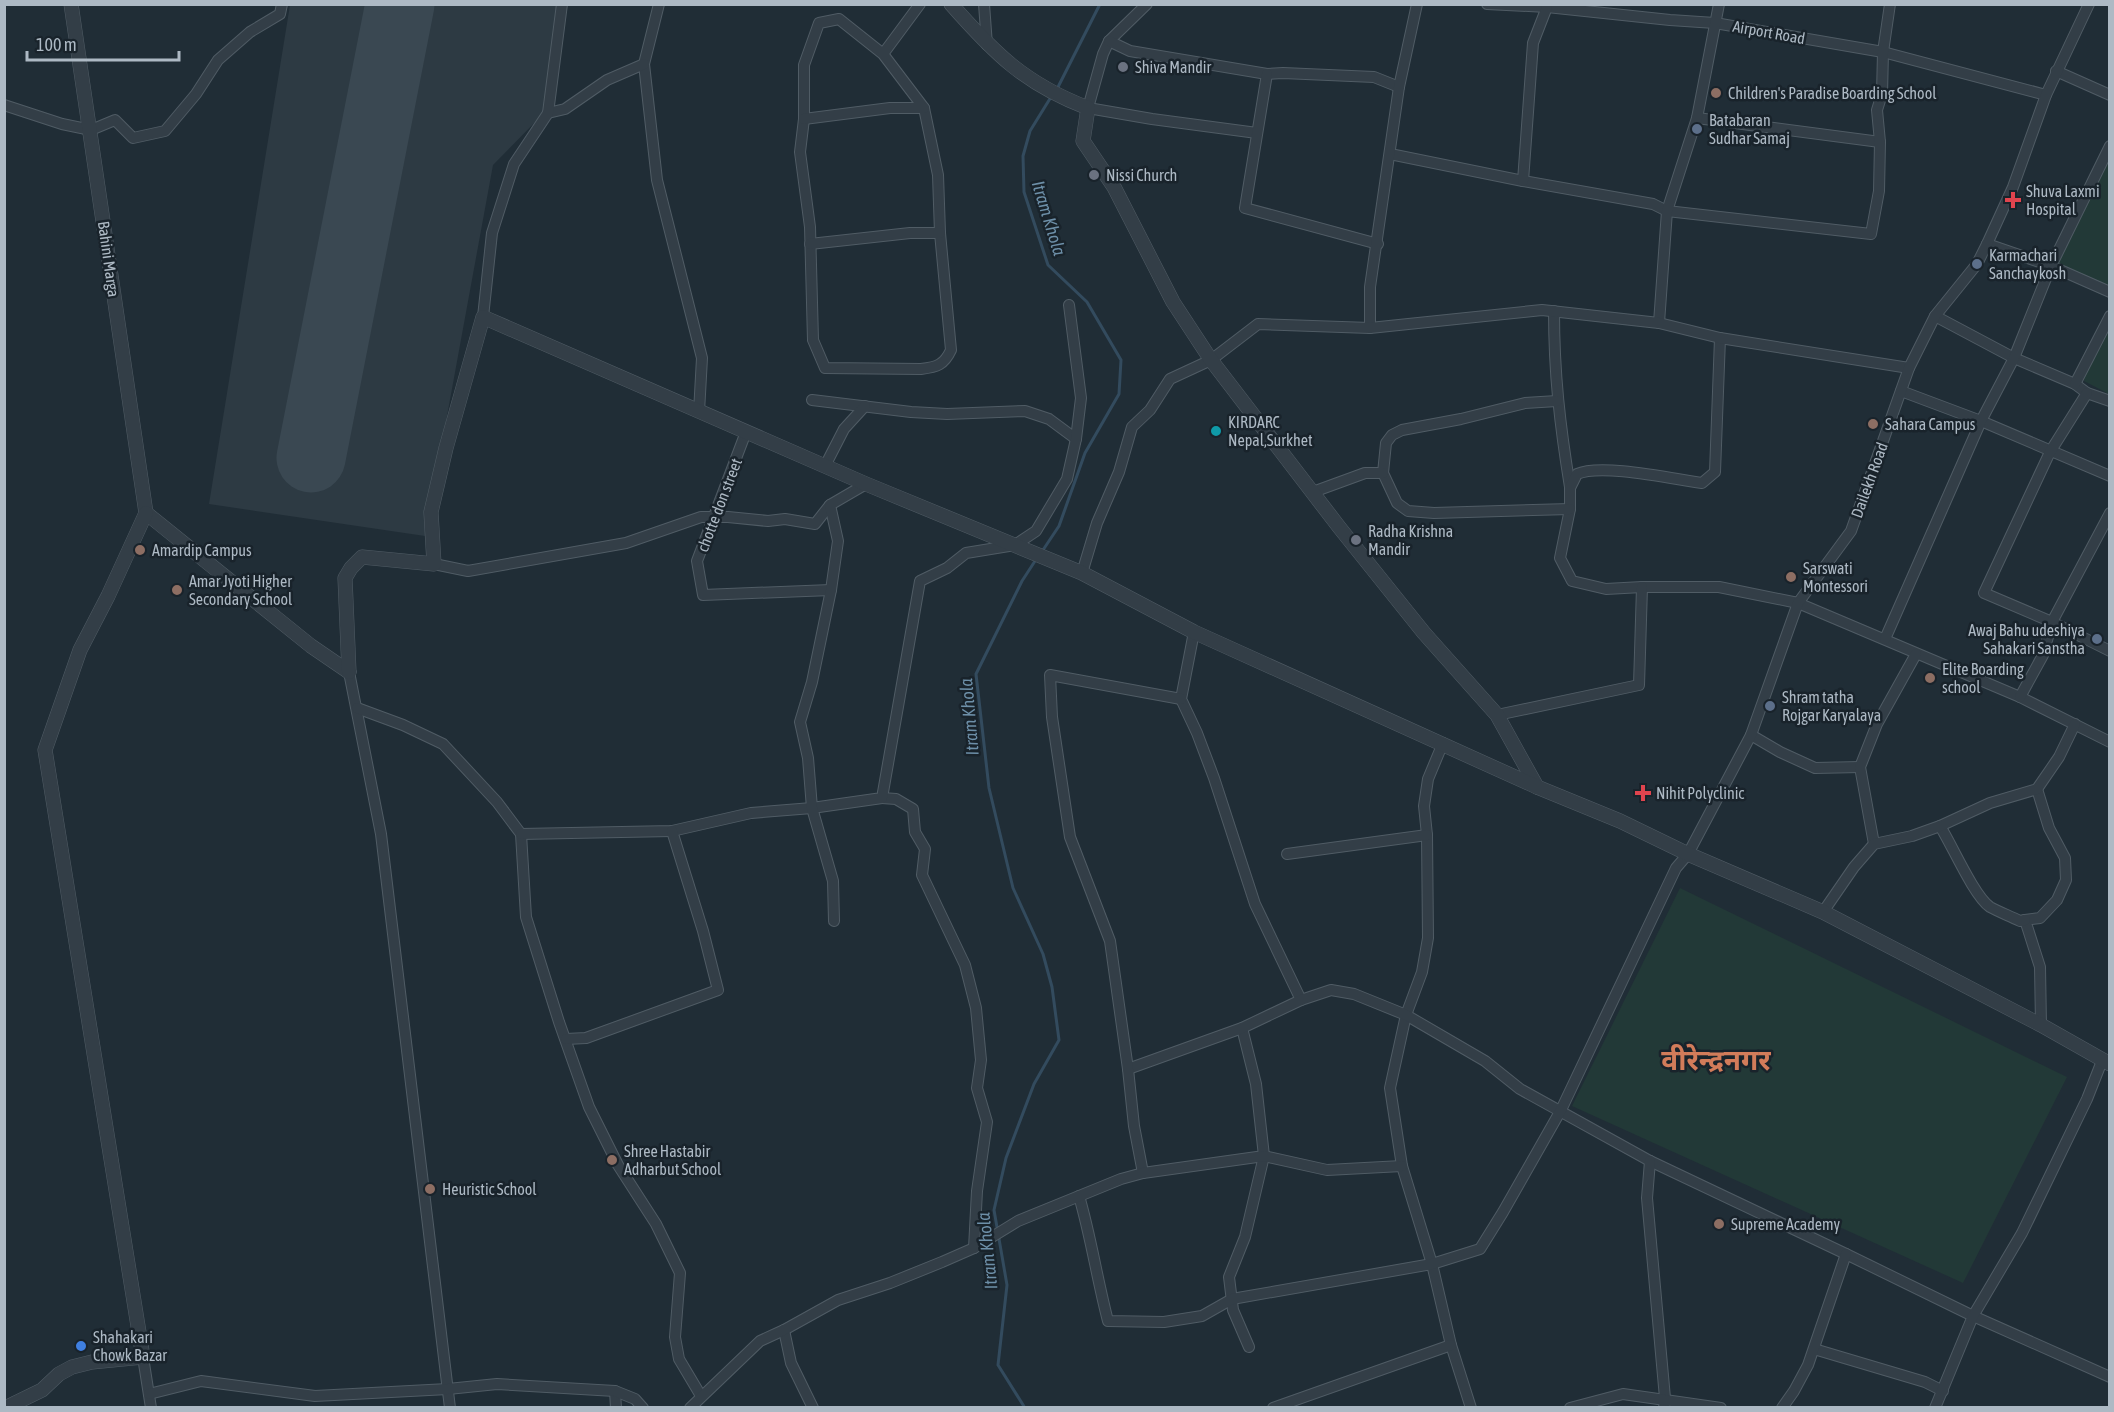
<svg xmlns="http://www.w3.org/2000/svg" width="2114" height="1412" font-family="'Asap Condensed','Noto Sans Devanagari',sans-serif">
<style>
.airport{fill:#2d3a43}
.green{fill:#223937}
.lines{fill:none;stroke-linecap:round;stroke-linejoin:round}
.stream{stroke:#334b5e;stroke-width:3}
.runway{stroke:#3a4852;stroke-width:69}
.minor-casing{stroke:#505c65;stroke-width:12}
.tertiary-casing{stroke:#505c65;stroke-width:15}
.minor{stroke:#333e47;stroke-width:10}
.tertiary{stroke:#333e47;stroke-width:14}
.worship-dot{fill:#6b7280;stroke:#19232b;stroke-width:2}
.education-dot{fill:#8d6e63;stroke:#19232b;stroke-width:2}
.service-dot{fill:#5c6f8a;stroke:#19232b;stroke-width:2}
.health-dot{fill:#e0444e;stroke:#19232b;stroke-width:2}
.culture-dot{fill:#0f9aa8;stroke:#19232b;stroke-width:2}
.shop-dot{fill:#3f7fe0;stroke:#19232b;stroke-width:2}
.labels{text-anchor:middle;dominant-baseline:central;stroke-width:5;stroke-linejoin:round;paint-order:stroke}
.street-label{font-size:16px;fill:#adb9c4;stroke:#19232b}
.poi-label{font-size:16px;fill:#adb9c4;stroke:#19232b;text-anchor:start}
.water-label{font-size:18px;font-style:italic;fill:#6d8fa8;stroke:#19232b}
.town-label{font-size:28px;font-weight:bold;fill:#d27c5a;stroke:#19232b}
</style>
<rect width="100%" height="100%" fill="#202d36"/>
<path class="airport" d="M290,5H558L544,113L493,165L425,536L209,504Z"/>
<g class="green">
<path d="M2109,161V283L2108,286L2057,263Z"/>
<path d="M2107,333L2110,334L2109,394L2084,381L2085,372Z"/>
<path d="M1680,888L2067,1077L1963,1283L1572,1106Z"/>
</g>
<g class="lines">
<g class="stream">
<path d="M1057,89L1100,4"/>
<path d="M1041,553L1059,526L1085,453L1119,394L1121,360L1087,302L1048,265L1024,192L1023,156L1030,131L1051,97"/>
<path d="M1025,1408L998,1365L1007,1285L994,1210L1006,1158L1034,1084L1059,1040L1052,987L1043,954L1013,888L989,788L976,674L1022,581L1037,558"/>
</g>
<path class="runway" d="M311,458L400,4"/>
<defs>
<g id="minor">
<path d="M659,4L644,64L657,180L702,358L699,412"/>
<path d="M984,4L987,45"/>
<path d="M1147,4L1109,41L1103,54L1088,108L1152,119L1257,133"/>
<path d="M1487,4L1547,7L1670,20L1715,23L1883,52L2046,95"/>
<path d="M1109,41L1130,51L1267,74L1283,73L1374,77L1399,87"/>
<path d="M883,54L839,19L819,23L804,65V119L800,152L810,227L813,340L825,368L921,369C937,367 944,365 951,350L940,233L938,175L924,108L883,54L920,4"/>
<path d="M2056,71L2110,95"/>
<path d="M1267,74L1245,208L1378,244"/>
<path d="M4,105L62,124L91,130L115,120L133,138L165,131L196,94L218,60L250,32L280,14L282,4"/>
<path d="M548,113L565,109L607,80L644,64"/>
<path d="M1697,118L1880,142"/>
<path d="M804,119L890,108H924"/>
<path d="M1390,154L1523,181L1653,204L1667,211L1871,234L1879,191L1880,142L1877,110L1882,94L1883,52L1890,4"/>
<path d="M1523,181L1533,43L1547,7"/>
<path d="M810,244L910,233H940"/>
<path d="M1987,244L2051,266L2110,292"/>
<path d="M1554,311C1554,374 1560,426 1570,487"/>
<path d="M1935,316L2014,358L2075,384L2087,393L2110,401"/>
<path d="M483,317L492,233L514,164L548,113L562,4"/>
<path d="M1659,323L1667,211L1697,118L1719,4"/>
<path d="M1370,328V287L1399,87L1417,4"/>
<path d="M1720,338L1715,472L1702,483C1673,479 1601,463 1577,474L1570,488V509L1560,558L1572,581L1606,589L1642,587H1719L1798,603L2020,697L2110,742"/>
<path d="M2075,384L2110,316"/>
<path d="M1901,391L1981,421L2110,476"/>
<path d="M2087,393L2050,452L1984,593L2052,622L2110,651"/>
<path d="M812,400L911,412L947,414L1025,411L1049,419L1076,439"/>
<path d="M1557,401L1525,403L1461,419L1402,430L1392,435L1386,443L1383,473L1397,503L1408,511L1434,513L1570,509"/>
<path d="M746,432L697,561L703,595L831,590"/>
<path d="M825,466L844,429L865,406"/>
<path d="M1313,492L1365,473H1383"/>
<path d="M434,564L468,571L626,543L701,517H728L768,521L785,519L815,524L830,505"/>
<path d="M1082,573L1097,523L1119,472L1132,427L1150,410L1170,379L1211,360L1258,324L1370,328L1542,310L1659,323L1720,338L1909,368"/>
<path d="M1194,632L1181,699L1197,733L1214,778L1255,904L1301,1000"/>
<path d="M1885,639L1981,421L2014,358L2051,266L2110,146"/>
<path d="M349,672L381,834L450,1408"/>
<path d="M2020,697L2043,655L2052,622L2110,513"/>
<path d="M357,708L403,725L443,744L497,802L521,834L526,917L559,1022L589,1107L618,1165L656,1224L680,1273L675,1337L679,1359L701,1396"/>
<path d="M1497,715L1639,685L1642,587"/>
<path d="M1751,735L1780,752L1815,768L1860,767"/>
<path d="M1443,743L1428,779L1424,806L1427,835L1428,938L1422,972L1406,1015L1390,1088L1402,1166L1432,1264L1451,1345L1471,1408"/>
<path d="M2037,789L2049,828L2065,858L2066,880L2057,900L2040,918L2025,920L2040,967L2041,1025"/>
<path d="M882,798L896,799L913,809L915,832L925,849L922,875L965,965L976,1008L981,1060L977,1088L987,1122L977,1191L974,1248"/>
<path d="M1940,826C1952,845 1974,896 1990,907C1999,912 2010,916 2020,921L2025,920"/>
<path d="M521,834L672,831L751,813L812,808L882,798L920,581L947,568L966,553L1015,545L1036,531L1067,479L1076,439L1081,398L1069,305"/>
<path d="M1874,844L1860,767L1877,724L1916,654"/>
<path d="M1287,854L1427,835"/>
<path d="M1823,912L1854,867L1874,844L1912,836L1940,826L1990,803L2037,789L2059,757L2075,724"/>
<path d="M834,921L833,881L812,808L808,758L800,722L812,682L831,590L838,541L830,505L866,484"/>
<path d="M1242,1028L1256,1084L1264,1156L1245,1237L1229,1277L1233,1310L1249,1347"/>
<path d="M566,1039L586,1038L718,990L703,931L672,831"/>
<path d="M1128,1069L1242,1028L1301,1000L1331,990L1354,994L1406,1015L1485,1061L1520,1089L1650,1161L1846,1254L1973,1316L2110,1377"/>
<path d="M1650,1161L1647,1198L1665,1398L1664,1408"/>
<path d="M1143,1173L1134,1126L1128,1069L1110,941L1070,837L1052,717L1050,675L1181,699"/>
<path d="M1079,1196C1091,1237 1097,1279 1108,1321L1164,1322L1202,1316L1232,1299L1432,1264L1480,1249L1503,1212L1561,1110L1676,868L1688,854L1751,735L1798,603L1851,531L1909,368L1935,316L1977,264L1987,244L2013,187L2046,95L2089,4"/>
<path d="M784,1330L791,1363L813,1408"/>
<path d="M1814,1349L1925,1382L1943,1391"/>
<path d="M143,1357L151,1408"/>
<path d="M615,1391L616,1408"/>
<path d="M149,1394L201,1381L315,1396L448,1389L497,1384L615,1391L635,1399L643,1408"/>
<path d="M690,1408L760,1341L784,1330L838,1300L890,1283L942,1262L974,1248L1018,1221L1121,1179L1143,1173L1264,1156L1327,1170L1402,1166"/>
<path d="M1273,1408L1451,1345"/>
<path d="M1570,1408L1623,1394L1721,1408"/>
<path d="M1782,1408L1794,1391L1808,1365L1846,1254"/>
<path d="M1935,1408L1973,1316L2022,1233L2087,1099L2102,1061"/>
</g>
<g id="tertiary">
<path d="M71,4L146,513"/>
<path d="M951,4C995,54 1025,84 1088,108L1083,141L1114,187L1173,302L1211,360L1339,527L1424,633L1497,715L1537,787"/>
<path d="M146,513L311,646L349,672"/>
<path d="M349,672L345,578L351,568L362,557L434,564L431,512L446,448L483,317L866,484L1082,573L1194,632L1537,787L1620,821L1688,854L1823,912L2041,1025L2110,1064"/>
<path d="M5,1408L42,1390L59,1374L72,1367L92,1362L143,1357L45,750L80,650L108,596L146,513"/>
</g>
</defs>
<use href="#minor" class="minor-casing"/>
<use href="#tertiary" class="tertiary-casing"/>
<use href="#minor" class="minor"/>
<use href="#tertiary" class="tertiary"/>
</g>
<g class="worship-dot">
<circle cx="1123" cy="67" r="6"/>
<circle cx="1094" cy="175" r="6"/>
<circle cx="1356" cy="540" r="6"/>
</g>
<g class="education-dot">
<circle cx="1716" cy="93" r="6"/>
<circle cx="1873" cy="424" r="6"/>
<circle cx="140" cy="550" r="6"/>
<circle cx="1791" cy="577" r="6"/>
<circle cx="177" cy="590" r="6"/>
<circle cx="1930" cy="678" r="6"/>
<circle cx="612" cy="1160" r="6"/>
<circle cx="430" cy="1189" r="6"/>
<circle cx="1719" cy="1224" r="6"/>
</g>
<g class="service-dot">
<circle cx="1697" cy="129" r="6"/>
<circle cx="1977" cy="264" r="6"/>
<circle cx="2097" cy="639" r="6"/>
<circle cx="1770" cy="706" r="6"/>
</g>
<g class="health-dot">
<path d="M2010 191h6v6h6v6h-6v6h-6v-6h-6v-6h6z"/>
<path d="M1640 784h6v6h6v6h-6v6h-6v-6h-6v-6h6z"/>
</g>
<circle class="culture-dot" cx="1216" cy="431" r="6"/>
<circle class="shop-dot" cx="81" cy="1346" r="6"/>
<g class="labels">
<g class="street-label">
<text transform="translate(1769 32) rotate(10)">Airport Road</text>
<text transform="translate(109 259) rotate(82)">Bahini Marga</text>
<text transform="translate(1869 480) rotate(-70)">Dailekh Road</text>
<text transform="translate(719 505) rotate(-69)">chotte don street</text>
</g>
<g class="poi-label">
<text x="1135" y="67">Shiva Mandir</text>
<text x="1728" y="93">Children's Paradise Boarding School</text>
<text x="1709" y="120">Batabaran<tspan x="1709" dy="18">Sudhar Samaj</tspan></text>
<text x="1106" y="175">Nissi Church</text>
<text x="2026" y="191">Shuva Laxmi<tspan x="2026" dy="18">Hospital</tspan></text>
<text x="1989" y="255">Karmachari<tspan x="1989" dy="18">Sanchaykosh</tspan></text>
<text x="1228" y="422">KIRDARC<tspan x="1228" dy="18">Nepal,Surkhet</tspan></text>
<text x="1885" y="424">Sahara Campus</text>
<text x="1368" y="531">Radha Krishna<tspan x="1368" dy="18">Mandir</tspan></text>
<text x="152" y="550">Amardip Campus</text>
<text x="1803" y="568">Sarswati<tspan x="1803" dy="18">Montessori</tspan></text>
<text x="189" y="581">Amar Jyoti Higher<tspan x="189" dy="18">Secondary School</tspan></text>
<text x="2085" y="630" text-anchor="end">Awaj Bahu udeshiya<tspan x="2085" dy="18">Sahakari Sanstha</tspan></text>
<text x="1942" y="669">Elite Boarding<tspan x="1942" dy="18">school</tspan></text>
<text x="1782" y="697">Shram tatha<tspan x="1782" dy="18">Rojgar Karyalaya</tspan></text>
<text x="1656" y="793">Nihit Polyclinic</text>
<text x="624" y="1151">Shree Hastabir<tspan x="624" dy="18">Adharbut School</tspan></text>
<text x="442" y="1189">Heuristic School</text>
<text x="1731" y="1224">Supreme Academy</text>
<text x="93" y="1337">Shahakari<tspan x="93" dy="18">Chowk Bazar</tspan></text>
</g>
<g class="water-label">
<text transform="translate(1049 218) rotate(73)">Itram Khola</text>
<text transform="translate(969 717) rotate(-95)">Itram Khola</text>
<text transform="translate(987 1251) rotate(-96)">Itram Khola</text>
</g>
<g class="town-label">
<text x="1716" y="1060">वीरेन्द्रनगर</text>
</g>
</g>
<rect width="2114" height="1412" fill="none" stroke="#adb9c4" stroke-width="12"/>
<path d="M27 51v9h152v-9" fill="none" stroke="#adb9c4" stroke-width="3"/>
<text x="36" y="51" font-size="18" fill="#adb9c4" stroke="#19232b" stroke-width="4.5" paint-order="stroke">100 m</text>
</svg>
